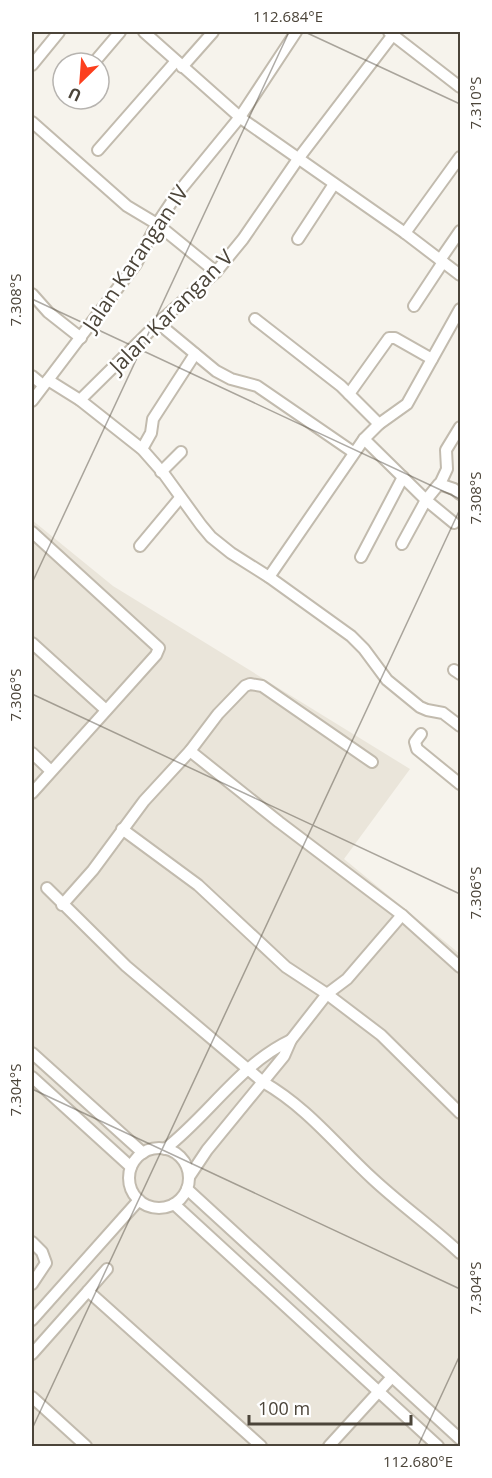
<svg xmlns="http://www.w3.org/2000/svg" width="492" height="1478" font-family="'Open Sans',sans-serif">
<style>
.residential{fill:#eae5da}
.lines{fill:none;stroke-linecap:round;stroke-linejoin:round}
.street-casing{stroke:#c2bbae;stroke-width:14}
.street{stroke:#fff;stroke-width:10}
.ticks{fill:none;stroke:#4b4439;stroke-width:1.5;stroke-opacity:0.45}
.labels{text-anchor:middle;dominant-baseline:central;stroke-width:5;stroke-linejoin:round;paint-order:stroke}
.street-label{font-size:21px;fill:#4b4439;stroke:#fff}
.neatline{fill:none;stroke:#4b4439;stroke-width:2}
.ticks-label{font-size:15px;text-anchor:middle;fill:#4b4439}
</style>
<rect width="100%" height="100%" fill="#f6f3ec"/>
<path class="residential" d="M32,520L113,586L410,769L344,859L460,954V1446H32Z"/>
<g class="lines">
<defs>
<g id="street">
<path d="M144,32L242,119L405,233L460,275"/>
<path d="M389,32L460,87"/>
<path d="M97,59L120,32"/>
<path d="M32,65L59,32"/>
<path d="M182,67L213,32"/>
<path d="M32,122L127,206L157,224L216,272"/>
<path d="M98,150L176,61"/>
<path d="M405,233L460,157"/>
<path d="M298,239L334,184"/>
<path d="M440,260L460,231"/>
<path d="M32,294L48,312L81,338"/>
<path d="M414,306L443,262"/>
<path d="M255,319L341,386L379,424"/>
<path d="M158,323L216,371L231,379L257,386L353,452"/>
<path d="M32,376L43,385"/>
<path d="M48,380L80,400L142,449L164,474L201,525L211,537L231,553L269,577L351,636L364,649L387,680L420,707L427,710L443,713L460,726"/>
<path d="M349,394L389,338H395L432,359"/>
<path d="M80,400L158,323L216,272L243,239L298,159L395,32"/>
<path d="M32,401L136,264L157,224L177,194L240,117L296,32"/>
<path d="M364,439L426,500L439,484L454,489L460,494"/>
<path d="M142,449L151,433L153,419L195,354"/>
<path d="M161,472L181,452"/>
<path d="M440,484L447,469L446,450L460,427"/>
<path d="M32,532L159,648L156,655L32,793"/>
<path d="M402,544L426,500L454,523"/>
<path d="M140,546L180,498"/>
<path d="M361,557L403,477"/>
<path d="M269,577L364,439L379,424L407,404L460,309"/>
<path d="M32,643L106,710"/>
<path d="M454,670L460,674"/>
<path d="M421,734L415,742L417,749L460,784"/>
<path d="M190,751L279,822L402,915L460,967"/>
<path d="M32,753L51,771"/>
<path d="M122,829L198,885L286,967L327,994L381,1035L460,1113"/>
<path d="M47,888L126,966L263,1082C308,1108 335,1144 373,1179C401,1205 432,1227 460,1253"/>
<path d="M62,905L93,870L144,801L190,751L218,714L245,686L250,684L262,686L372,762"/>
<path d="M291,1040L327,994L347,979L402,915"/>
<path d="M32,1053L143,1153"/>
<path d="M32,1077L131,1167"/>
<circle cx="159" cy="1178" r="30"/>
<path d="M165,1149C209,1115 240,1064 291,1040L284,1056L207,1150L189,1177"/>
<path d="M187,1189L460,1439"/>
<path d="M174,1204L438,1446"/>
<path d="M32,1242L42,1252L46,1263L32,1284"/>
<path d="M88,1291L107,1269"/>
<path d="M32,1320L139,1200"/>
<path d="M32,1354L88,1291L261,1446"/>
<path d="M32,1397L86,1446"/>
<path d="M329,1446L392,1377"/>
</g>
</defs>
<use href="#street" class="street-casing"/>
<use href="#street" class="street"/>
</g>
<path class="ticks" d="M305,32L460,104M32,299L460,499M32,583L289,32M32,694L460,894M32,1089L460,1289M32,1429L460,509M418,1446L460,1355"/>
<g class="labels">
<g class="street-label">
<text transform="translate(135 258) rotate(-56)">Jalan Karangan IV</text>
<text transform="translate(171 311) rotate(-45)">Jalan Karangan V</text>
</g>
</g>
<rect width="492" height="1478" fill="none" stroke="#ffffff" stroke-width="66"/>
<g transform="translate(81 81) rotate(205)"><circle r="28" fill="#ffffff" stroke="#b7b4b0" stroke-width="1.5"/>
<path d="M0-4.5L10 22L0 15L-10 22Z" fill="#fc3f1d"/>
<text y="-9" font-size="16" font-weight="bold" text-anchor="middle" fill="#4b4439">U</text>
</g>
<path d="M249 1415v9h162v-9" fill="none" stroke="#4b4439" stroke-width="3"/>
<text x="258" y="1415" font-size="18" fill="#4b4439" stroke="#ffffff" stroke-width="4.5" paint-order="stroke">100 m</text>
<rect x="33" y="33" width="426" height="1412" class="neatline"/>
<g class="ticks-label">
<text x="288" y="22">112.684°E</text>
<text transform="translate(476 103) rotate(-90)" y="5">7.310°S</text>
<text transform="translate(16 300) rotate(-90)" y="5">7.308°S</text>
<text transform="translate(476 498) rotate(-90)" y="5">7.308°S</text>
<text transform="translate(16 695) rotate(-90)" y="5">7.306°S</text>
<text transform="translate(476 893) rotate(-90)" y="5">7.306°S</text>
<text transform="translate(16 1090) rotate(-90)" y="5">7.304°S</text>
<text transform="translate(476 1288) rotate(-90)" y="5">7.304°S</text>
<text x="418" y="1467">112.680°E</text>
</g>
</svg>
